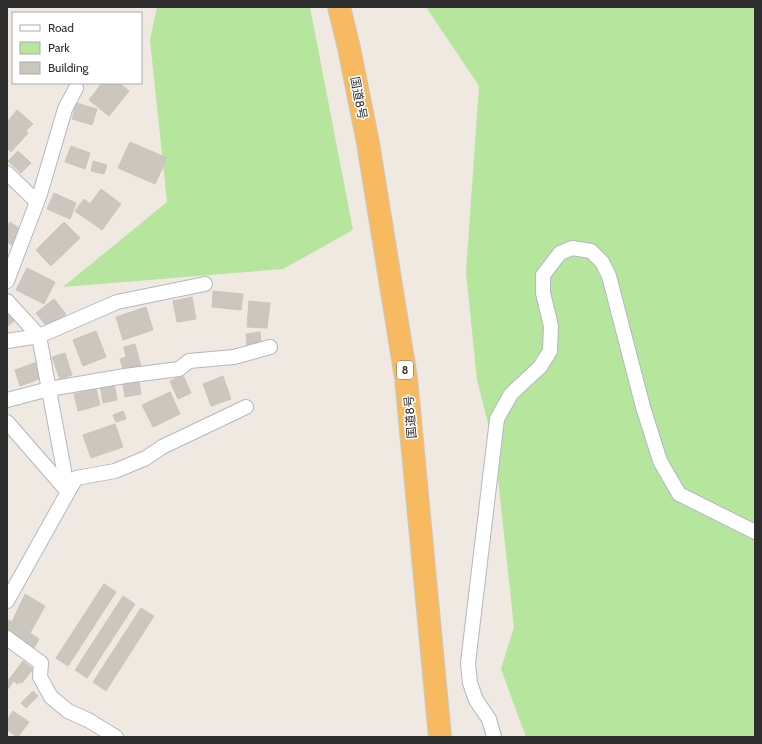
<svg xmlns="http://www.w3.org/2000/svg" width="762" height="744" font-family="Cabin,'Noto Sans JP',sans-serif">
<style>
.green{fill:#b6e59e}
.building{fill:#cbc7bf;stroke:#cbc5ba}
.lines{fill:none;stroke-linecap:round;stroke-linejoin:round}
.minor-casing{stroke:#b4b7c1;stroke-width:16}
.trunk-casing{stroke:#c9c9c9;stroke-width:24}
.minor{stroke:#fff;stroke-width:14}
.trunk{stroke:#f8ba60;stroke-width:22}
.labels{text-anchor:middle;dominant-baseline:central;stroke-width:3;stroke-linejoin:round;paint-order:stroke}
.shield{fill:#fff;stroke:#6d6d6d;stroke-width:1}
.shield-label{font-size:11px;font-weight:bold;fill:#2e2e2e}
.street-label{font-size:12px;fill:#2e2e2e;stroke:#fff}
</style>
<rect width="100%" height="100%" fill="#efe9e1"/>
<g class="green">
<path d="M157,7H310L353,230L283,269L63,287L167,202L150,40Z"/>
<path d="M426,7H755V737H526L501,669L514,627L495,451L477,380L466,272L479,86Z"/>
</g>
<g class="building">
<path d="M102,83H119L129,91L109,116L89,100Z"/>
<path d="M76,103L97,109L92,125L72,119Z"/>
<path d="M17,110L33,124L26,131L28,133L11,152L7,148V120L8,121Z"/>
<path d="M130,142L167,158L155,184L118,168Z"/>
<path d="M71,146L90,153L85,169L65,162Z"/>
<path d="M18,151L31,163L21,173L8,161Z"/>
<path d="M93,161L107,165L104,174L91,171Z"/>
<path d="M101,189L121,204L102,230L75,211L84,199L90,204Z"/>
<path d="M54,193L76,203L70,219L47,209Z"/>
<path d="M10,222L25,232L15,247L7,242V227Z"/>
<path d="M64,222L80,238L51,266L36,250Z"/>
<path d="M27,268L55,282L44,304L16,290Z"/>
<path d="M213,291L243,294L241,310L212,307Z"/>
<path d="M192,297L196,319L177,322L173,301Z"/>
<path d="M54,299L66,314L48,328L36,313Z"/>
<path d="M249,301L270,303L267,328L247,327Z"/>
<path d="M146,307L153,330L123,340L116,317Z"/>
<path d="M7,311L16,319L7,327Z"/>
<path d="M96,331L106,357L83,366L73,340Z"/>
<path d="M260,332L261,344L247,346L246,334Z"/>
<path d="M135,344L141,367L124,372L120,359L126,357L124,347Z"/>
<path d="M65,353L72,375L60,379L52,357Z"/>
<path d="M37,362L42,378L20,386L15,370Z"/>
<path d="M183,375L191,393L178,399L170,381Z"/>
<path d="M138,376L141,394L125,397L122,379Z"/>
<path d="M223,376L231,399L211,406L203,384Z"/>
<path d="M114,383L117,400L103,403L100,385Z"/>
<path d="M96,389L100,405L78,411L74,394Z"/>
<path d="M170,392L180,414L153,427L142,405Z"/>
<path d="M123,411L126,419L116,422L113,415Z"/>
<path d="M115,424L123,447L91,458L83,435Z"/>
<path d="M104,584L116,592L68,666L56,658Z"/>
<path d="M25,594L45,606L30,633L39,639L34,648L7,632V623L9,620L12,622Z"/>
<path d="M123,596L135,604L87,678L75,670Z"/>
<path d="M141,608L154,616L106,691L93,682Z"/>
<path d="M23,661L33,669L22,683L20,682L17,684L14,681L7,690V682Z"/>
<path d="M33,691L38,696L26,708L21,703Z"/>
<path d="M13,711L29,722L18,737L7,730V720Z"/>
</g>
<g class="lines">
<defs>
<g id="minor">
<path d="M7,173L37,202"/>
<path d="M7,281L40,194L65,109L76,88"/>
<path d="M7,301L39,336L68,492L7,601"/>
<path d="M7,341L39,336L117,302L205,284"/>
<path d="M7,400L49,389L125,376L179,369L189,361L234,357L270,347"/>
<path d="M7,422L68,492L76,478L115,471L146,458L162,447L246,407"/>
<path d="M7,638L41,663L40,677L51,697L68,711L88,720L116,737"/>
<path d="M494,737L489,719L476,700L470,683L468,663L497,419L511,394L540,367L550,351L551,326L543,293V275L560,253L572,248L591,251L602,262L609,276L643,407L660,461L679,494L755,532"/>
</g>
<path id="trunk" d="M339,7L349,48L368,143L406,378L440,737"/>
</defs>
<use href="#minor" class="minor-casing"/>
<use href="#trunk" class="trunk-casing"/>
<use href="#minor" class="minor"/>
<use href="#trunk" class="trunk"/>
</g>
<g class="labels">
<rect class="shield" x="397" y="361" width="16" height="18" rx="3"/>
<g class="shield-label">
<text x="405" y="370">8</text>
</g>
<g class="street-label">
<text transform="translate(359 98) rotate(79)">国道8号</text>
<text transform="translate(410 417) rotate(-95)">国道8号</text>
</g>
</g>
<rect width="762" height="744" fill="none" stroke="#2e2e2e" stroke-width="16"/>
<rect x="12" y="12" width="130" height="72" fill="#ffffff" stroke="#ababab"/>
<rect x="20" y="25" width="20" height="6" fill="#ffffff" stroke="#ababab"/>
<text x="48" y="32" font-size="12" fill="#2e2e2e">Road</text>
<rect x="20" y="42" width="20" height="12" fill="#b6e59e" stroke="#ababab"/>
<text x="48" y="52" font-size="12" fill="#2e2e2e">Park</text>
<rect x="20" y="62" width="20" height="12" fill="#cbc7bf" stroke="#ababab"/>
<text x="48" y="72" font-size="12" fill="#2e2e2e">Building</text>
</svg>
